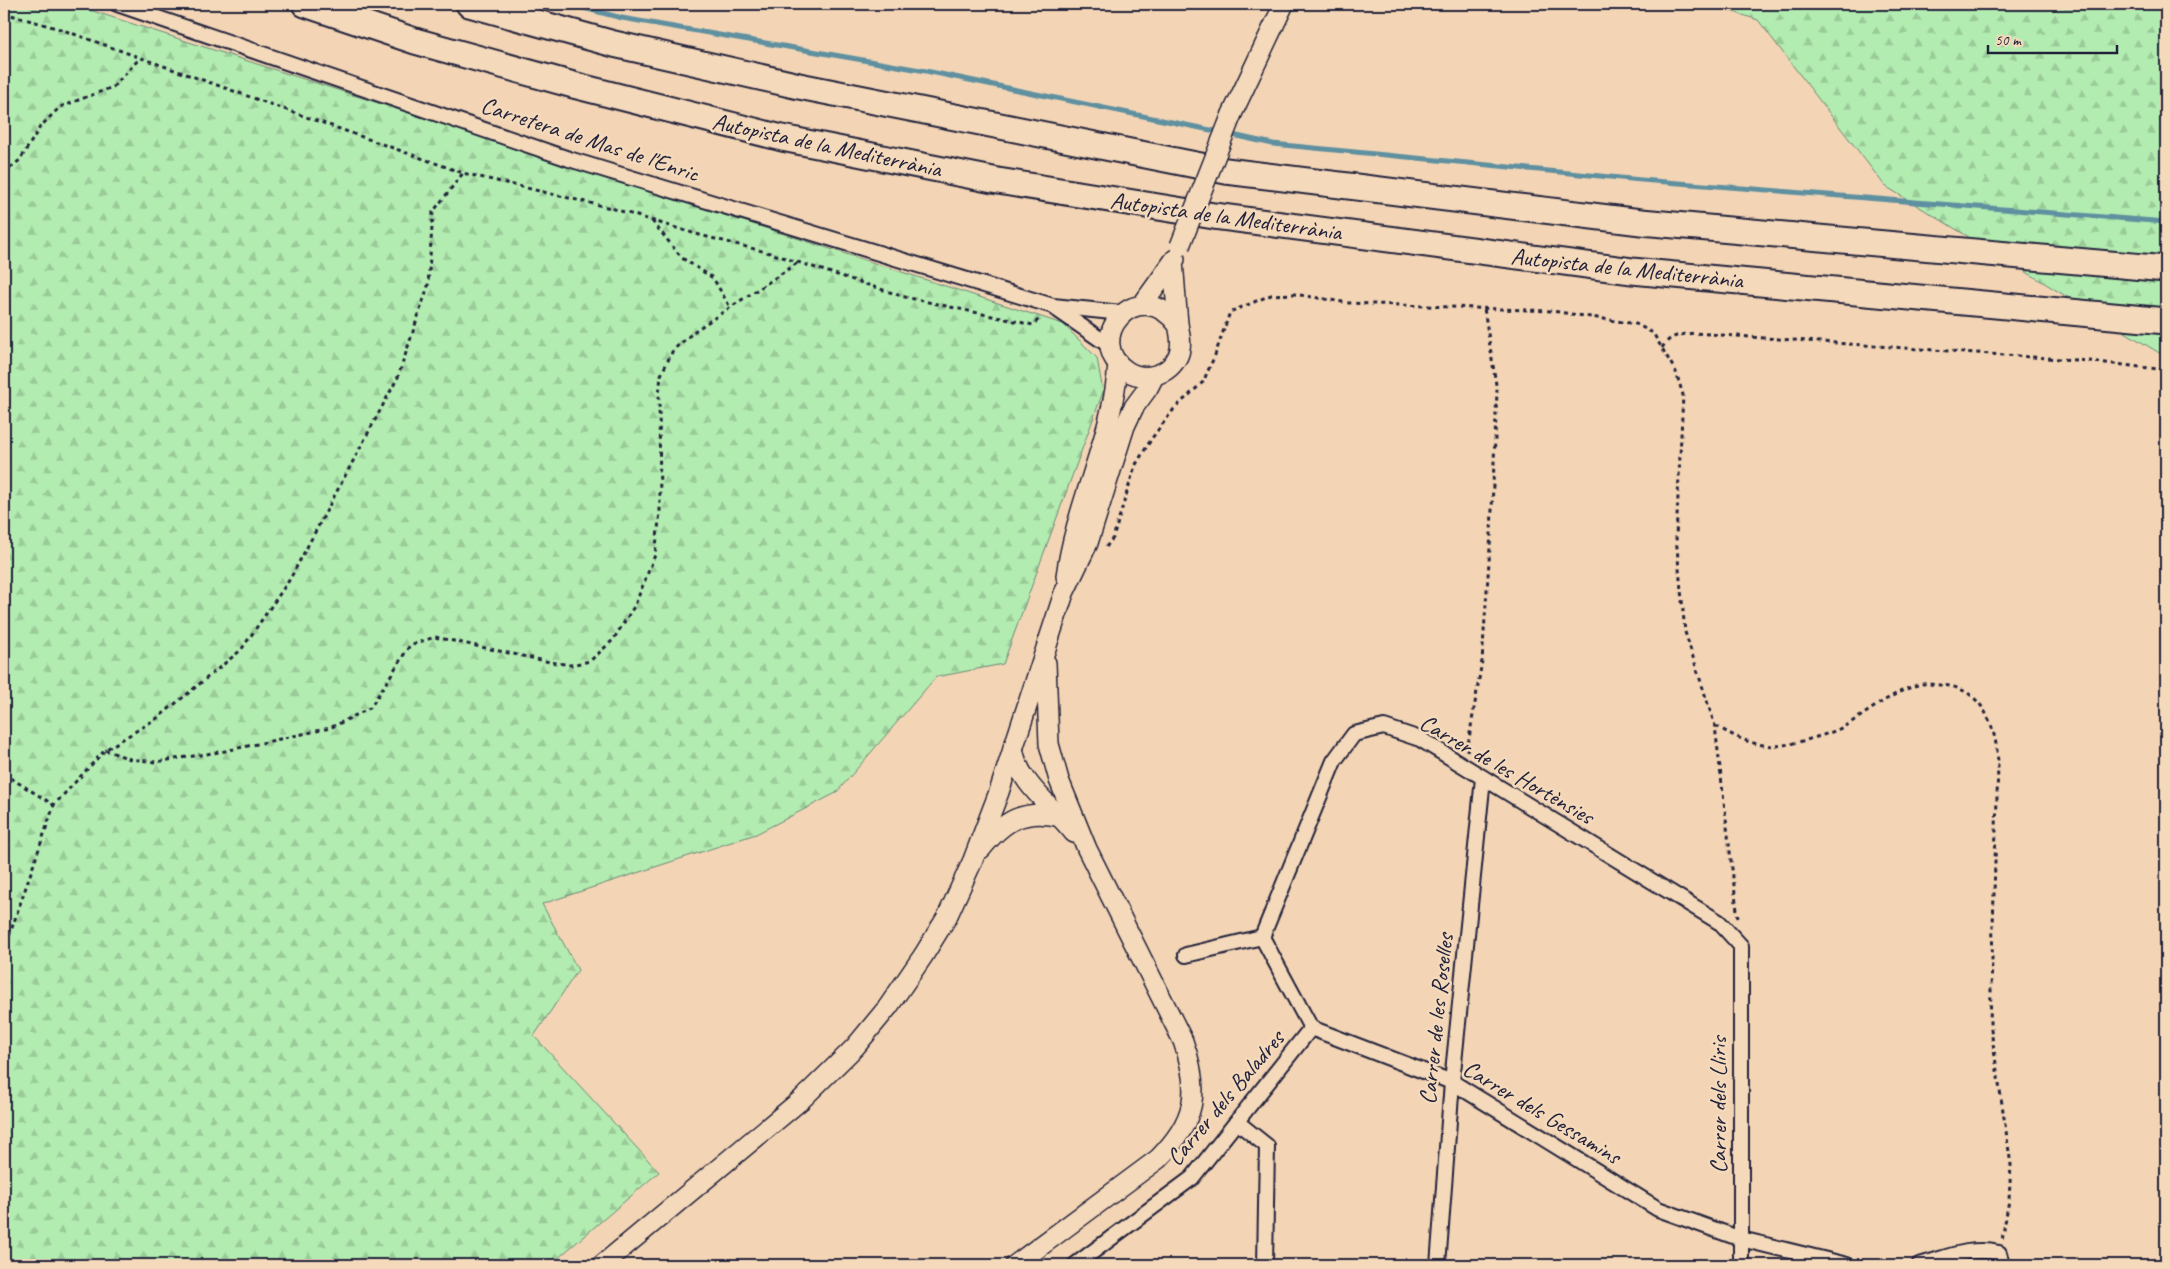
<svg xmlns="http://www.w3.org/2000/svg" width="2170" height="1269" font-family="Caveat,sans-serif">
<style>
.forest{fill:url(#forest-firs);stroke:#6a8776}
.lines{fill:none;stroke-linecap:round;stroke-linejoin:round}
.stream{stroke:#5f90a0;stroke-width:5}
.minor-casing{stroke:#22223b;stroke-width:18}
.secondary-casing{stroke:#22223b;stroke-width:22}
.motorway-casing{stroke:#22223b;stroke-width:29}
.path{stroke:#22223b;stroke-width:3;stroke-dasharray:4 4;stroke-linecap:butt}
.minor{stroke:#f4d9bb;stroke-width:14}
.secondary{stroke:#f4d9bb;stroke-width:19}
.motorway{stroke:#f4d9bb;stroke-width:25}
.secondary-bridge-casing{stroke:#22223b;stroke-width:22;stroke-linecap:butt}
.secondary-bridge{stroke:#f4d9bb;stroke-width:19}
.labels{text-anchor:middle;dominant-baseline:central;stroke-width:5;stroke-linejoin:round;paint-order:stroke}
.street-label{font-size:24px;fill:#22223b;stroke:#f4d9bb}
</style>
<defs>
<pattern id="forest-firs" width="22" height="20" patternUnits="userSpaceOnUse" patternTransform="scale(1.25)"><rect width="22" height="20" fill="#b2ecb0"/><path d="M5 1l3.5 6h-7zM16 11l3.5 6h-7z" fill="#99ca98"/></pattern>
</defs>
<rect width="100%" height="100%" fill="#f3d5b5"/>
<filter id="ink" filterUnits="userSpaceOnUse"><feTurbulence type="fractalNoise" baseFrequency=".02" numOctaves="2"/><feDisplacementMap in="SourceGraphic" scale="10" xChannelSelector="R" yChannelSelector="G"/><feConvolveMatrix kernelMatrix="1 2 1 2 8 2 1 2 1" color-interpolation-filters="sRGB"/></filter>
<g filter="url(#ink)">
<g class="forest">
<path d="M4,4H71L1063,324L1097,358L1103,392L1003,664L936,677L836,793L756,834L542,904L578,970L534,1036L659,1172L550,1265H4Z"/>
<path d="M1709,4H2166V357L1885,186L1758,20Z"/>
</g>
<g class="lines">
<g class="stream">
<path d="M568,4L622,18L926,71L1220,132"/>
<path d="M1228,134L1273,144L1641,180L2166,222"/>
</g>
<defs>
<g id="minor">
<path d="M117,4L569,159L1053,306L1122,313"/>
<path d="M1055,308L1110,346"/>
<path d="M1262,937L1334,761L1354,734L1384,727L1420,739L1719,922L1741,946V1265"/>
<path d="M1262,937L1311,1028L1452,1082L1658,1209L1741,1239L1847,1265"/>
<path d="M1186,955L1262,937"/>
<path d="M1237,1122L1267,1146L1265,1265"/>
<path d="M1075,1265L1192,1178L1311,1028"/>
<path d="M1438,1265L1452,1082L1483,778"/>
<path d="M1919,1265C1946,1258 1970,1246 1999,1253L2002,1265"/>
</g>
<g id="secondary">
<path d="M1232,114L1284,4"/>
<path d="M1173,262C1175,282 1176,303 1178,323C1179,332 1182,339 1180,349C1179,358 1171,368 1163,372C1151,378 1138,378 1127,371C1081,342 1137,271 1178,325"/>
<path d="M1142,305L1175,259"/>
<path d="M1066,576C1076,503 1113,437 1118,364"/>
<path d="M1013,747C1017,783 1053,806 1074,833"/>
<path d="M981,849C1004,820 1024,808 1062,817"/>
<path d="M602,1265L801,1100L855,1047L888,1007L923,956L947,917L973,860L999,792L1064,593L1088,543L1125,426L1134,407L1148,388L1154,376"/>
<path d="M1015,1265L1158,1159C1196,1121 1201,1091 1183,1041L1087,849L1059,780L1049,744L1046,663"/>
</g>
<g id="motorway">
<path d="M305,4L415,41L577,86L782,138L998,181L1214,216L1632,271L2166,321"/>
<path d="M469,4L614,44L799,86L1226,171L1641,222L2166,269"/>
</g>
</defs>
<use href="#minor" class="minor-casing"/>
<use href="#secondary" class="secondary-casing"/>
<use href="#motorway" class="motorway-casing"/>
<g class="path">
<path d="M4,13L60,29L463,173L611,208L696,234L770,253L905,297L1033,325L1040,318"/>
<path d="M4,173L20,160L40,127L60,107L113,87L139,59"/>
<path d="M652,221L682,258L713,278L730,307"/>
<path d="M1662,348C1670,335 1679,335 1694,333L2089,361L2166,370"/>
<path d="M1106,547L1113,538L1135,466L1152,438L1174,409L1203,382L1215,355L1230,312L1271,295L1294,294L1349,303L1552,311L1636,324L1653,333L1676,372L1683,395L1676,537L1685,632L1715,726L1738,919"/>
<path d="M1716,726C1737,738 1759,749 1784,745C1797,743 1834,733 1845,726C1869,712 1894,690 1922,684C1928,683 1935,685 1941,685C1984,687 1997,729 1998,765L1990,1023L2011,1165L2009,1200L2002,1240"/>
<path d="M105,750L130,759L156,762L225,751L330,728L370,708L410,645L435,637L550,662L571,665L590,661L613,640L635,605L655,555L660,512L659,395L661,375L673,350L696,330L799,262"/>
<path d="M1467,751L1482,661L1491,533L1497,391L1484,308"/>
<path d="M4,774L54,805"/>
<path d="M4,951L54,805L105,750L159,717L241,650L290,579L398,377L428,286L433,212L463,173"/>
</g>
<use href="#minor" class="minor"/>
<use href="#secondary" class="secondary"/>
<use href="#motorway" class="motorway"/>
<defs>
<path id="secondary-bridge" d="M1180,246L1232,114"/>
</defs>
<use href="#secondary-bridge" class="secondary-bridge-casing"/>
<use href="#secondary-bridge" class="secondary-bridge"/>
</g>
</g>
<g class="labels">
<g class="street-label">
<text transform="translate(590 139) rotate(18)">Carretera de Mas de l'Enric</text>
<text transform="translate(827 145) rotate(12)">Autopista de la Mediterrània</text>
<text transform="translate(1226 216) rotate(8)">Autopista de la Mediterrània</text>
<text transform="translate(1627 268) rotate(6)">Autopista de la Mediterrània</text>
<text transform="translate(1507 769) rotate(30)">Carrer de les Hortènsies</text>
<text transform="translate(1436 1019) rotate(-84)">Carrer de les Roselles</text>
<text transform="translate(1225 1098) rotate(-50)">Carrer dels Baladres</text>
<text transform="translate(1718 1105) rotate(-90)">Carrer dels Lliris</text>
<text transform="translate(1542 1112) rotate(31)">Carrer dels Gessamins</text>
</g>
</g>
<rect width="2170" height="1269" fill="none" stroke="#f4d9bb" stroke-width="20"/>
<rect x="10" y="10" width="2150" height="1249" fill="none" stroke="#22223b" stroke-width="2" filter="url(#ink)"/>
<path d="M1988 45v8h129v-8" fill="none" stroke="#22223b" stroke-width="2.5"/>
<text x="1995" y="45" font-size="15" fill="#22223b" stroke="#f4d9bb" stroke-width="4" paint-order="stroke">50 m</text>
</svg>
